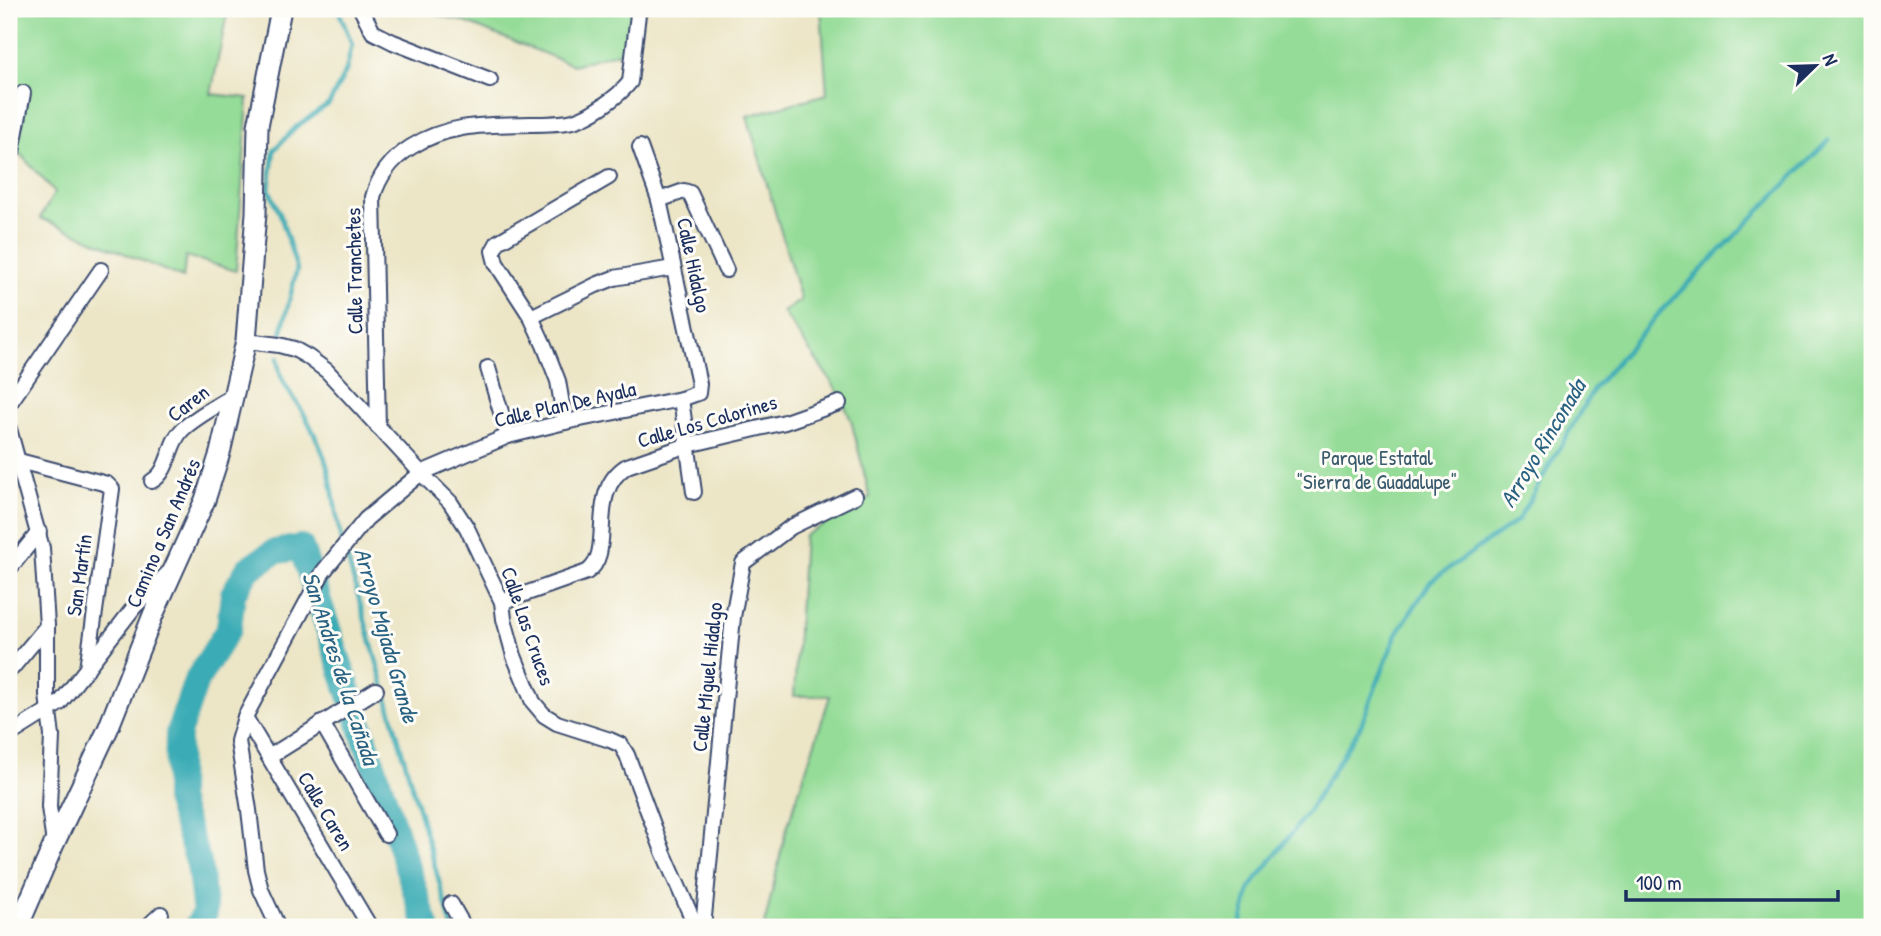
<svg xmlns="http://www.w3.org/2000/svg" width="1881" height="936" font-family="'Patrick Hand',sans-serif">
<style>
.green{fill:#94dc97;stroke:#58867a;stroke-width:2}
.lines{fill:none;stroke-linecap:round;stroke-linejoin:round}
.stream{stroke:#3bacb5;stroke-width:4.5}
.river{stroke:#3bacb5;stroke-width:26}
.street-casing{stroke:#3a4a6e;stroke-width:18}
.secondary-casing{stroke:#3a4a6e;stroke-width:23}
.street{stroke:#fff;stroke-width:14}
.secondary{stroke:#fff;stroke-width:19}
.labels{text-anchor:middle;dominant-baseline:central;stroke-width:6;stroke-linejoin:round;paint-order:stroke}
.street-label{font-size:21px;fill:#1b2f5e;stroke:#fdfcf7}
.park-label{font-size:21px;fill:#395a6c;stroke:#fdfcf7}
.water-label{font-size:23px;font-style:italic;fill:#286181;stroke:#fdfcf7}
</style>
<rect width="100%" height="100%" fill="#fdfcf7"/>
<filter id="ink" filterUnits="userSpaceOnUse"><feTurbulence type="fractalNoise" baseFrequency=".0143" numOctaves="2"/><feDisplacementMap in="SourceGraphic" scale="14" xChannelSelector="R" yChannelSelector="G"/><feConvolveMatrix kernelMatrix="1 2 1 2 8 2 1 2 1" color-interpolation-filters="sRGB"/></filter>
<filter id="wash" filterUnits="userSpaceOnUse"><feTurbulence type="fractalNoise" baseFrequency=".00686" numOctaves="4" result="noise"/><feDisplacementMap in="SourceGraphic" scale="28" xChannelSelector="R" yChannelSelector="G"/><feGaussianBlur stdDeviation="1.57" result="paint"/><feColorMatrix in="noise" values="0 0 0 0 0 0 0 0 0 0 0 0 0 0 0 0 0 1.4 0 .05"/><feComposite in="paint" operator="in"/></filter>
<g filter="url(#wash)">
<rect width="100%" height="100%" fill="#ece5c6"/>
<g class="green">
<path d="M9,9H228L211,94L248,98L236,271L186,256L183,278L40,218L55,192L9,142Z"/>
<path d="M427,9H645L627,50L573,65L462,21L433,14Z"/>
<path d="M821,9H1872V927H764L785,834L830,696H794L804,536L870,497L851,420L839,393L783,312L801,300L747,116L827,94Z"/>
</g>
<g class="lines">
<g class="stream">
<path d="M281,334L297,269L280,214L269,189L274,150L297,126L329,104L346,71L352,44L338,9"/>
<path d="M278,357C277,378 291,394 302,411C310,423 316,438 322,451C334,480 334,512 342,542"/>
<path d="M345,550L452,927"/>
<path d="M1240,927L1250,888L1307,813L1361,725L1396,635L1431,581L1518,520L1594,388L1661,311L1829,140"/>
</g>
<path class="river" d="M196,927L205,913L199,864L177,799L178,734L196,681L229,628L233,594L248,569L274,552L301,547L427,927"/>
</g>
</g>
<g filter="url(#ink)">
<g class="lines">
<defs>
<g id="street">
<path d="M361,9L373,32L393,42L490,80"/>
<path d="M9,159L12,152L23,93"/>
<path d="M659,200L684,191L690,193L726,270"/>
<path d="M531,317L596,285L614,278L673,268"/>
<path d="M246,341L279,345L294,349L308,357L327,371L421,473L450,502L467,528L502,602L504,619L514,656L533,702L544,715L557,723L610,740L621,745L627,755L664,854L696,927"/>
<path d="M488,368L508,436"/>
<path d="M681,399L694,492"/>
<path d="M9,404L101,270"/>
<path d="M565,422L558,381L544,345L531,317L496,263L493,251L498,242L609,177"/>
<path d="M378,427L373,197C379,175 392,159 411,147C449,123 487,125 530,124C545,124 559,124 573,121C591,116 618,97 630,82L638,14L641,9"/>
<path d="M9,429L42,548L47,626V695L52,736L49,807L54,844"/>
<path d="M19,461L107,484L112,489L87,669"/>
<path d="M152,481C170,471 168,444 182,430C194,418 218,405 233,396"/>
<path d="M9,569L39,532"/>
<path d="M502,602L587,572C616,553 585,492 627,466L688,445L785,422L839,403"/>
<path d="M9,670L12,668L47,626"/>
<path d="M245,717L370,927"/>
<path d="M322,723L386,834"/>
<path d="M9,735L60,703L135,606L168,573"/>
<path d="M269,757L376,690"/>
<path d="M451,904L464,927"/>
<path d="M147,927L161,914"/>
<path d="M278,927L261,890L256,870L249,810L238,741L245,717L323,572L366,519L421,473L508,436L565,422L681,399L698,393L699,384L659,200L640,147"/>
<path d="M703,927L733,617L743,563L791,527L855,496"/>
</g>
<path id="secondary" d="M18,927L54,844L108,729L153,615L205,500L220,453L246,341L256,213L258,126L281,9"/>
</defs>
<use href="#street" class="street-casing"/>
<use href="#secondary" class="secondary-casing"/>
<use href="#street" class="street"/>
<use href="#secondary" class="secondary"/>
</g>
</g>
<g class="labels">
<g class="street-label">
<text transform="translate(694 265) rotate(78)">Calle Hidalgo</text>
<text transform="translate(354 271) rotate(-91)">Calle Tranchetes</text>
<text transform="translate(188 403) rotate(-38)">Caren</text>
<text transform="translate(565 404) rotate(-13)">Calle Plan De Ayala</text>
<text transform="translate(707 421) rotate(-16)">Calle Los Colorines</text>
<text transform="translate(163 533) rotate(-67)">Camino a San Andrés</text>
<text transform="translate(79 575) rotate(-82)">San Martín</text>
<text transform="translate(528 626) rotate(71)">Calle Las Cruces</text>
<text transform="translate(707 677) rotate(-84)">Calle Miguel Hidalgo</text>
<text transform="translate(326 811) rotate(59)">Calle Caren</text>
</g>
<g class="park-label">
<text x="1377" y="457">Parque Estatal<tspan x="1377" dy="24">"Sierra de Guadalupe"</tspan></text>
</g>
<g class="water-label">
<text transform="translate(1542 443) rotate(-59)">Arroyo Rinconada</text>
<text transform="translate(387 635) rotate(74)">Arroyo Majada Grande</text>
<text transform="translate(341 668) rotate(72)">San Andres de la Cañada</text>
</g>
</g>
<rect width="1881" height="936" fill="none" stroke="#fdfcf7" stroke-width="35"/>
<g transform="translate(1815 66) rotate(67)" stroke="#fdfcf7" stroke-width="5" paint-order="stroke">
<path d="M0-5L12 26L0 18L-12 26Z" fill="#1b2f5e"/>
<text y="-10" font-size="19" font-weight="bold" text-anchor="middle" fill="#1b2f5e">N</text>
</g>
<path d="M1626 890v10h212v-10" fill="none" stroke="#1b2f5e" stroke-width="3.5"/>
<text x="1636" y="890" font-size="21" fill="#1b2f5e" stroke="#fdfcf7" stroke-width="5" paint-order="stroke">100 m</text>
</svg>
